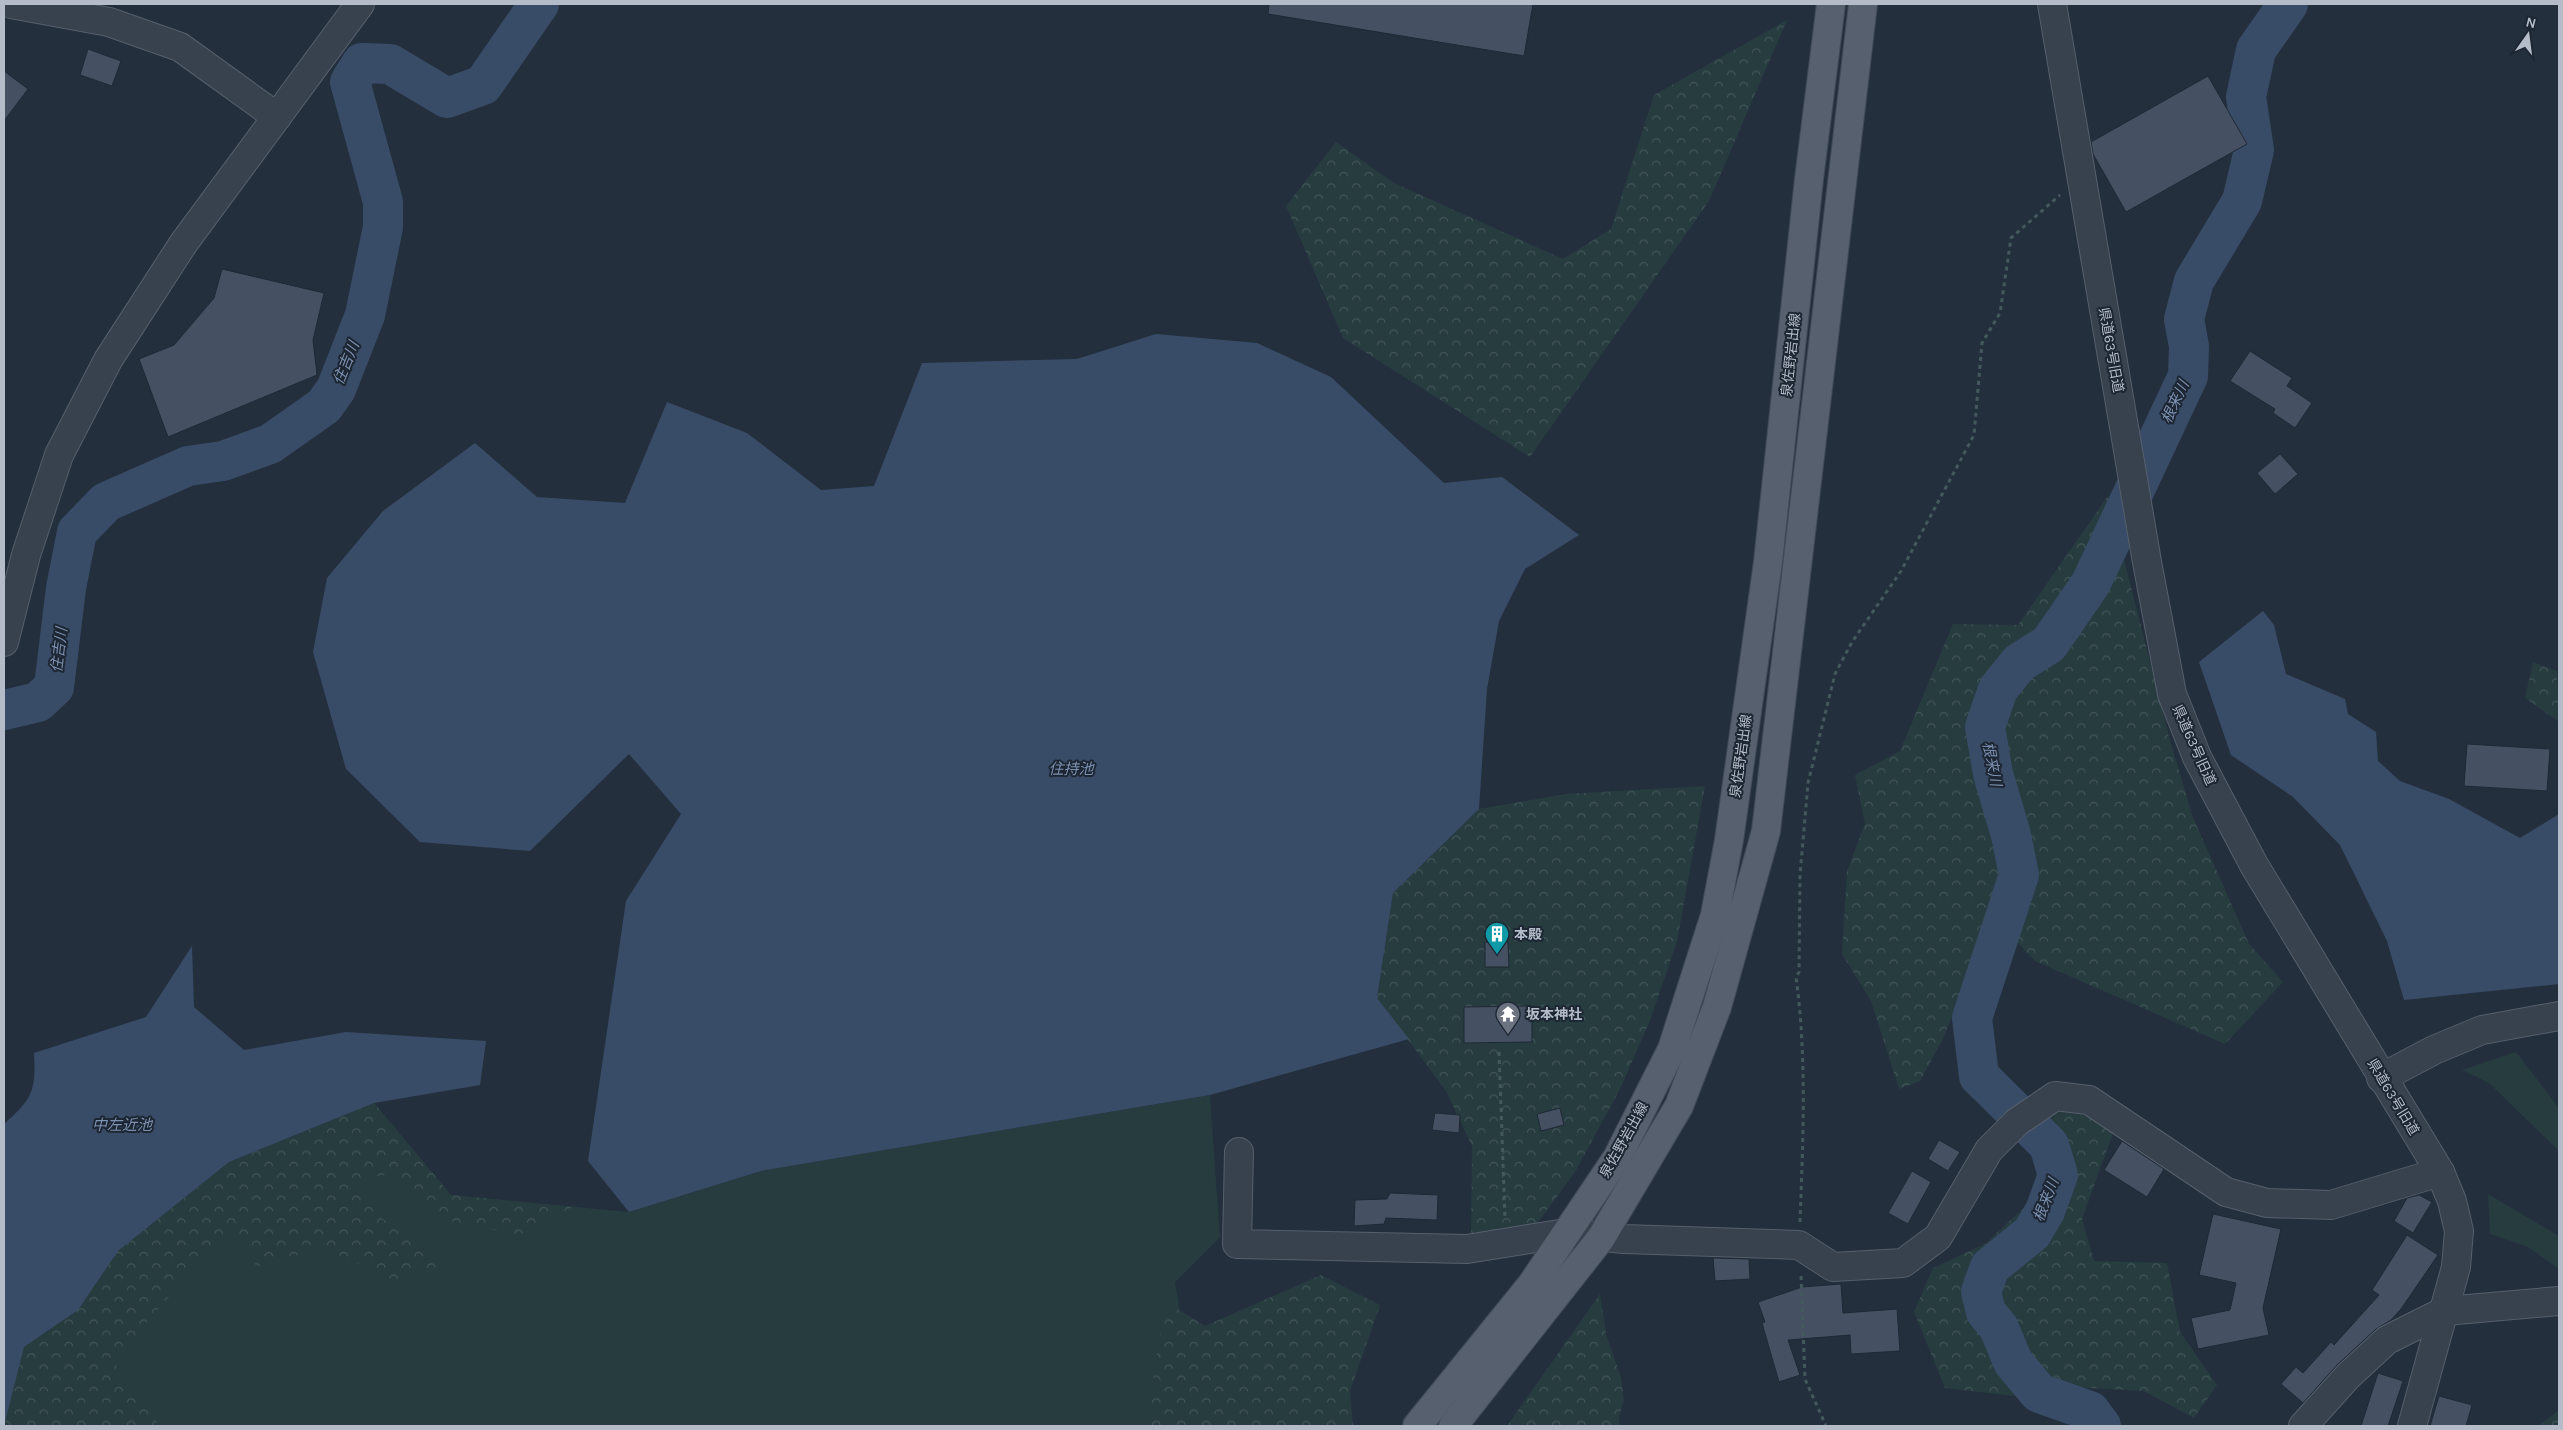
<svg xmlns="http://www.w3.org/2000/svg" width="2563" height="1430" font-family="Karla,'Noto Sans JP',sans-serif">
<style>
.grass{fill:#263c3f}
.forest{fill:url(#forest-crowns)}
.water{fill:#394c67}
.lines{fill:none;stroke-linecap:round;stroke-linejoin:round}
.river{stroke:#394c67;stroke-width:40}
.building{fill:#455162;stroke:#1f2835}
.minor-casing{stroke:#565f6c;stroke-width:30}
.major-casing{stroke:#414a57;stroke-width:30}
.path{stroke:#44595c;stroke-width:3;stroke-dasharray:4 4;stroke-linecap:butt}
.minor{stroke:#38414e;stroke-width:28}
.major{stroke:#56606e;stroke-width:28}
.labels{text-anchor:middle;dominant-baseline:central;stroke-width:4;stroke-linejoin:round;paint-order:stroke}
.street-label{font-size:14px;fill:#b4bcc9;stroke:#1d2633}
.poi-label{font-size:14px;font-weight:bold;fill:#b4bcc9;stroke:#1d2633;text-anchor:start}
.water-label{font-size:15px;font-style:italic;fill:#7c92b1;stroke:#1d2633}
</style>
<defs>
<pattern id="forest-crowns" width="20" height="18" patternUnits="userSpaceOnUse" patternTransform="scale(1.25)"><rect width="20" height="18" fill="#263c3f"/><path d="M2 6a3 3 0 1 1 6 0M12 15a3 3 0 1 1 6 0" fill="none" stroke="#435659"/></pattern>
</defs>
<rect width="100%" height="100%" fill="#242f3e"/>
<g class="grass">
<path d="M2516,1052L2559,1108V1151L2489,1083L2462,1070Z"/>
<path d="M1210,1095L1220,1237L1175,1282L1183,1330L1174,1426H4L24,1347L78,1310L118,1251L374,1103L451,1195L629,1212L761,1171Z"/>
<path d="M2488,1194L2559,1236V1269L2528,1247L2490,1234Z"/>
</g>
<g class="forest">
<path d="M1787,20L1709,201L1530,457L1343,338L1286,206L1336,142L1394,183L1563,259L1611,229L1654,95Z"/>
<path d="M2108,496L2168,733L2192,815L2249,944L2283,982L2225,1044L2035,961L1992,915L1943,1039L1920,1081L1899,1089L1871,1001L1842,954L1847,871L1865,824L1855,775L1900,751L1953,624L2018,625Z"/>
<path d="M2533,662L2557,671L2559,722L2525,698Z"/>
<path d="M1705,786L1677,941L1651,1018L1621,1087L1575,1172L1536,1225L1471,1237L1472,1146L1446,1091L1377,998L1393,893L1479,809L1566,794Z"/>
<path d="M374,1103L451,1195L573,1207L519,1235L438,1219L385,1175L357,1179L378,1215L439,1266L398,1282L323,1248L257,1267L232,1231L198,1262L114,1362L160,1426H4L24,1347L78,1310L118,1251L229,1162Z"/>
<path d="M2066,1106L2114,1130L2082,1219L2094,1261L2167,1263L2180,1332L2217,1385L2194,1418L2144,1391L2069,1387L2024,1397L1945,1388L1914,1312L1933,1268L1985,1244L2035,1197L2045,1115Z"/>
<path d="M1321,1275L1380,1305L1350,1391L1353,1426H1146L1165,1301L1205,1326Z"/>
<path d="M1600,1294L1606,1334L1621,1377L1624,1400L1619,1417L1620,1426H1507Z"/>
<path d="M2559,1410V1426H2538Z"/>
</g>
<g class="water">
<path d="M1156,334L1257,343L1331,377L1444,483L1502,477L1579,535L1525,569L1499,621L1487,689L1479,809L1393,893L1377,998L1409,1039L1210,1095L761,1171L629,1212L588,1161L626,901L681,814L629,754L530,851L420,842L346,769L313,652L327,578L383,511L475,443L537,497L625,503L667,402L747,433L821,490L874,486L922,363L1077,359Z"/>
<path d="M2263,611L2274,625L2286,674L2345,699L2348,714L2376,732L2378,761L2400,781L2449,799L2520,838L2559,814V984L2404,1000L2387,941L2340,845L2293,797L2231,755L2199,662Z"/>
<path d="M192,946L194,1007L244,1050L346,1032L486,1041L480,1085L374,1103L229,1162L118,1251L78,1310L24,1347L4,1426V1124C33,1099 36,1090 34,1053L146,1017Z"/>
</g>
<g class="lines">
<g class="river">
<path d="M4,710L38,702L54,687L66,588L77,532L106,502L188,466L223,461L270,444L324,406L336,389L365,315L383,227V202L350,82L362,63L390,64L447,98L483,85L539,4"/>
<path d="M2101,1426L2090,1411L2039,1393L2013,1362L1999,1328L1986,1312L1981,1292L1990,1267L2032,1233L2045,1211L2058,1175L2049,1145L1979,1076L1972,1018L2019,875L2011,835L1993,774L1985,727L1998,689L2019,663L2049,644L2091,583L2188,376L2189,346L2184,319L2194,281L2242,201L2254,150L2246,97L2256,50L2288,4"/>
</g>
</g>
<g class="building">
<path d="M1269,4H1533L1524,56L1268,14Z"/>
<path d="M88,49L121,61L112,86L80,75Z"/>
<path d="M4,71L28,89L4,121Z"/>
<path d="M2208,76L2247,144L2126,212L2093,154L2091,142Z"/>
<path d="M222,269L324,293L313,340L317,375L168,437L139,359L174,345L214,298Z"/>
<path d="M2250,351L2292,378L2287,386L2312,403L2295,428L2273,413L2275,409L2230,381Z"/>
<path d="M2280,454L2298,474L2275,494L2257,473Z"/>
<path d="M2467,744L2550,749L2547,791L2464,786Z"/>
<path d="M1485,942H1508L1509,967H1485Z"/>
<path d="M1532,1006V1042L1464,1043V1007Z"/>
<path d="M1560,1108L1564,1125L1541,1131L1537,1114Z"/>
<path d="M1435,1113L1460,1115L1459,1133L1432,1130Z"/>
<path d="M1939,1140L1960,1152L1948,1171L1928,1159Z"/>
<path d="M2122,1141L2164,1169L2147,1197L2104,1170Z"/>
<path d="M1912,1171L1931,1182L1908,1224L1888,1213Z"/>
<path d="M1390,1193L1438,1195L1437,1220L1386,1218L1384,1224L1354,1226L1355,1200L1387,1199Z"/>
<path d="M2419,1195L2432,1202L2413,1233L2394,1221L2407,1198Z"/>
<path d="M2213,1214L2281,1229L2263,1308L2269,1335L2198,1349L2191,1318L2230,1310L2236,1283L2199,1275Z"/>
<path d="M2407,1235L2438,1255L2401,1309L2391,1320L2376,1329L2337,1365L2303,1403L2281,1384L2296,1367L2303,1373L2331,1342L2334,1345L2379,1295L2372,1290Z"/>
<path d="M1713,1258L1749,1259L1750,1279L1715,1281Z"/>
<path d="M1841,1284L1843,1313L1897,1309L1900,1351L1851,1354L1850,1335L1788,1340L1800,1375L1779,1382L1762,1323L1765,1322L1758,1302L1802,1287Z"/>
<path d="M2378,1373L2403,1381L2388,1426H2361Z"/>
<path d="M2439,1396L2472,1405L2466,1426H2430Z"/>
</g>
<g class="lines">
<defs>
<g id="minor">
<path d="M11,4L109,22L180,47L277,117"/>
<path d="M2052,4L2147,562L2172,694L2197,757L2254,865L2440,1172L2452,1201L2459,1231L2456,1267L2412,1426"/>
<path d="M4,642L26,555L59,455L108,360L183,244L360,4"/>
<path d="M2381,1078L2434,1050L2482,1030L2559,1016"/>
<path d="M1239,1152L1237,1244L1467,1249L1566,1233L1624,1239L1799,1245L1833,1267L1903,1263L1938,1237L1989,1150L2017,1122L2055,1096L2089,1100L2226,1192L2267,1203L2331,1205L2440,1172"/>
<path d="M2303,1426L2348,1376L2387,1340L2445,1311L2559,1301"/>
</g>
<g id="major">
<path d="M1417,1426L1532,1284L1617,1158L1672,1049L1715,915L1729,840L1768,562L1809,179L1831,4"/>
<path d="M1453,1426L1601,1238L1679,1106L1717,1007L1766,831L1863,4"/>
</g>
</defs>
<use href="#minor" class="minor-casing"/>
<use href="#major" class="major-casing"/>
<g class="path">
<path d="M1499,1052L1505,1219"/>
<path d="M1800,1222C1803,1140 1807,1058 1796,977L1799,972L1800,875L1808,783L1835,674L1852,642L1901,571L1974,435L1982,343L2000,313L2011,238L2060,195"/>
<path d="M1801,1276L1805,1379L1826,1426"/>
</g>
<use href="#minor" class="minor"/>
<use href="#major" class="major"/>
</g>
<defs>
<symbol id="building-pin" viewBox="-11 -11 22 30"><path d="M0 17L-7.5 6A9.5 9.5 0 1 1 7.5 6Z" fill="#0f9aa8" stroke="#1d2633"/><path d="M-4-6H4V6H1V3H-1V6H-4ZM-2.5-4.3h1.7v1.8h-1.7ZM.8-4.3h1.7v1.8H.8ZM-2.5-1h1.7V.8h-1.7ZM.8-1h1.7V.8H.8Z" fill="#fff"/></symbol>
<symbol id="temple-pin" viewBox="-11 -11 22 30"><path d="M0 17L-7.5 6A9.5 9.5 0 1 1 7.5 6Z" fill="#6b7280" stroke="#1d2633"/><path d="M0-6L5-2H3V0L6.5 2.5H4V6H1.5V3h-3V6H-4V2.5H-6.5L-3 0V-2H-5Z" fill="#fff"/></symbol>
</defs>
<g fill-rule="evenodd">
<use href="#building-pin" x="1483" y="920" width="28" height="38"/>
<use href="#temple-pin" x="1494" y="1000" width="28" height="38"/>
</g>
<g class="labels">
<g class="street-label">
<text transform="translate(2111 350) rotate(80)">県道63号旧道</text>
<text transform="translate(1791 355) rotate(-84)">泉佐野岩出線</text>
<text transform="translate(2194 745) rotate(66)">県道63号旧道</text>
<text transform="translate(1741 756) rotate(-82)">泉佐野岩出線</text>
<text transform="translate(2393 1097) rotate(59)">県道63号旧道</text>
<text transform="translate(1624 1140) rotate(-61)">泉佐野岩出線</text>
</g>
<g class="poi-label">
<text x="1514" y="934">本殿</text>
<text x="1526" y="1014">坂本神社</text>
</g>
<g class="water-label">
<text transform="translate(346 363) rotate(-68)">住吉川</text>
<text transform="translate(2175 402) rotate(-65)">根来川</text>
<text transform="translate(59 650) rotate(-83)">住吉川</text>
<text transform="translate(1992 764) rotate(79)">根来川</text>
<text x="1071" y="769">住持池</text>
<text x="122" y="1125">中左近池</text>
<text transform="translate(2046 1200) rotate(-69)">根来川</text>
</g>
</g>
<rect width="2563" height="1430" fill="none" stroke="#b4bcc9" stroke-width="10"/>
<g transform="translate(2528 35) rotate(14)" stroke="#1d2633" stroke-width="4" paint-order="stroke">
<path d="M0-4L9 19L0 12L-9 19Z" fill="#b4bcc9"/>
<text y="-8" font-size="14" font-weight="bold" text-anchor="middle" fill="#b4bcc9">N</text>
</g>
</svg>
